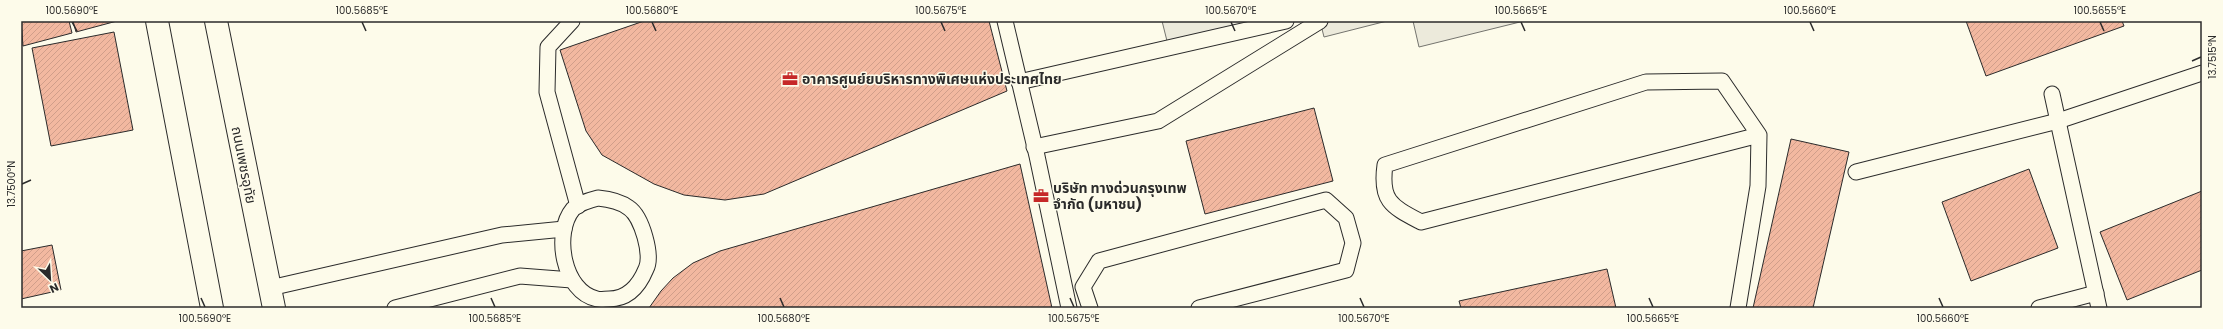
<svg xmlns="http://www.w3.org/2000/svg" width="2223" height="329" font-family="Poppins,'Noto Sans Thai',sans-serif">
<style>
.parking{fill:#eceadb;stroke:#74746e}
.building{fill:url(#building-hatch);stroke:#2b2b2b}
.lines{fill:none;stroke-linecap:round;stroke-linejoin:round}
.service-casing{stroke:#2b2b2b;stroke-width:17}
.secondary-casing{stroke:#2b2b2b;stroke-width:24}
.service{stroke:#fdfbea;stroke-width:15}
.secondary{stroke:#fdfbea;stroke-width:22}
.ticks{fill:none;stroke:#2b2b2b;stroke-width:1.5}
.labels{text-anchor:middle;dominant-baseline:central;stroke-width:3;stroke-linejoin:round;paint-order:stroke}
.poi-label{font-size:14px;font-weight:bold;fill:#2b2b2b;stroke:#fdfbea;text-anchor:start}
.street-label{font-size:14px;fill:#2b2b2b;stroke:#fdfbea}
.neatline{fill:none;stroke:#2b2b2b;stroke-width:1.5}
.ticks-label{font-size:10px;text-anchor:middle;fill:#2b2b2b}
</style>
<defs>
<pattern id="building-hatch" width="6" height="6" patternUnits="userSpaceOnUse"><rect width="6" height="6" fill="#f2b8a0"/><path d="M-1 1l2-2M0 6l6-6M5 7l2-2" fill="none" stroke="#d09e8a"/></pattern>
</defs>
<rect width="100%" height="100%" fill="#fdfbea"/>
<g class="parking">
<path d="M1162,21H1265L1168,45Z"/>
<path d="M1320,21H1387L1324,37Z"/>
<path d="M1413,21H1524L1419,47Z"/>
</g>
<g class="building">
<path d="M21,21H69L72,33L23,46Z"/>
<path d="M73,21H117L76,32Z"/>
<path d="M644,21H989L1007,91L764,194L725,200L684,195L654,184L602,155L586,131L560,50Z"/>
<path d="M1966,21H2122L2124,26L1986,76Z"/>
<path d="M114,32L133,130L51,146L32,48Z"/>
<path d="M1314,108L1333,181L1205,214L1186,141Z"/>
<path d="M1791,139L1849,152L1813,308H1753Z"/>
<path d="M1020,164L1052,308H649L661,291L673,278L693,263L720,251Z"/>
<path d="M2029,169L2058,248L1971,281L1942,202Z"/>
<path d="M2202,191V270L2127,300L2100,232Z"/>
<path d="M52,245L61,290L21,299V251Z"/>
<path d="M1607,269L1616,308H1461L1459,301Z"/>
</g>
<g class="lines">
<defs>
<g id="service">
<path d="M572,21L548,47L547,92L578,206"/>
<path d="M1005,21L1037,156L1069,308"/>
<path d="M1019,82L1286,21"/>
<path d="M2052,94L2099,308"/>
<path d="M1034,147L1158,121L1320,21"/>
<path d="M1856,172L2058,121L2202,73"/>
<path d="M598,198C609,199 620,201 629,208C642,217 653,256 646,269C639,286 628,299 609,299C605,299 600,300 597,299C563,292 553,233 573,209C579,203 590,200 598,198Z"/>
<path d="M270,288L502,235L564,229"/>
<path d="M395,308L520,276L572,280"/>
<path d="M1090,308L1083,287L1099,261L1326,200L1346,218L1353,243L1346,270L1199,308"/>
<path d="M1738,308L1758,186L1759,135L1722,81L1646,82L1385,165C1380,201 1391,206 1421,222L1759,135"/>
<path d="M2039,308L2096,293"/>
</g>
<g id="secondary">
<path d="M157,21L212,308"/>
<path d="M216,21L274,308"/>
</g>
</defs>
<use href="#service" class="service-casing"/>
<use href="#secondary" class="secondary-casing"/>
<use href="#service" class="service"/>
<use href="#secondary" class="secondary"/>
</g>
<path class="ticks" d="M72,22L77,31M362,22L366,31M652,22L656,31M941,22L945,31M1231,22L1235,31M1521,22L1525,31M1810,22L1814,31M2100,22L2104,31M2192,61L2201,57M22,184L31,180M201,298L205,307M491,298L495,307M780,298L784,307M1070,298L1074,307M1360,298L1364,307M1649,298L1653,307M1939,298L1943,307"/>
<defs>
<symbol id="office-bare" viewBox="-9 -9 18 18"><path d="M-6-3h4V-5.5h4V-3h4V5H-6ZM-1-4.5V-3h2v-1.5ZM-6 0V1H6V0Z" fill="#c62828" stroke="#fdfbea" stroke-width="2.5" paint-order="stroke"/></symbol>
</defs>
<g fill-rule="evenodd">
<use href="#office-bare" x="779" y="68" width="22" height="22"/>
<use href="#office-bare" x="1030" y="185" width="22" height="22"/>
</g>
<g class="labels">
<g class="poi-label">
<text x="802" y="79">อาคารศูนย์ยบริหารทางพิเศษแห่งประเทศไทย</text>
<text x="1053" y="188">บริษัท ทางด่วนกรุงเทพ<tspan x="1053" dy="16">จำกัด (มหาชน)</tspan></text>
</g>
<g class="street-label">
<text transform="translate(244 165) rotate(79)">ถนนเพชรอุทัย</text>
</g>
</g>
<rect width="2223" height="329" fill="none" stroke="#fdfbea" stroke-width="44"/>
<g transform="translate(50 279) rotate(155)" stroke="#fdfbea" stroke-width="3" paint-order="stroke">
<path d="M0-3L7 15L0 10L-7 15Z" fill="#2b2b2b"/>
<text y="-6" font-size="11" font-weight="bold" text-anchor="middle" fill="#2b2b2b">N</text>
</g>
<rect x="22" y="22" width="2179" height="285" class="neatline"/>
<g class="ticks-label">
<text x="72" y="14">100.5690°E</text>
<text x="362" y="14">100.5685°E</text>
<text x="652" y="14">100.5680°E</text>
<text x="941" y="14">100.5675°E</text>
<text x="1231" y="14">100.5670°E</text>
<text x="1521" y="14">100.5665°E</text>
<text x="1810" y="14">100.5660°E</text>
<text x="2100" y="14">100.5655°E</text>
<text transform="translate(2212 57) rotate(-90)" y="4">13.7515°N</text>
<text transform="translate(11 184) rotate(-90)" y="4">13.7500°N</text>
<text x="205" y="322">100.5690°E</text>
<text x="495" y="322">100.5685°E</text>
<text x="784" y="322">100.5680°E</text>
<text x="1074" y="322">100.5675°E</text>
<text x="1364" y="322">100.5670°E</text>
<text x="1653" y="322">100.5665°E</text>
<text x="1943" y="322">100.5660°E</text>
</g>
</svg>
